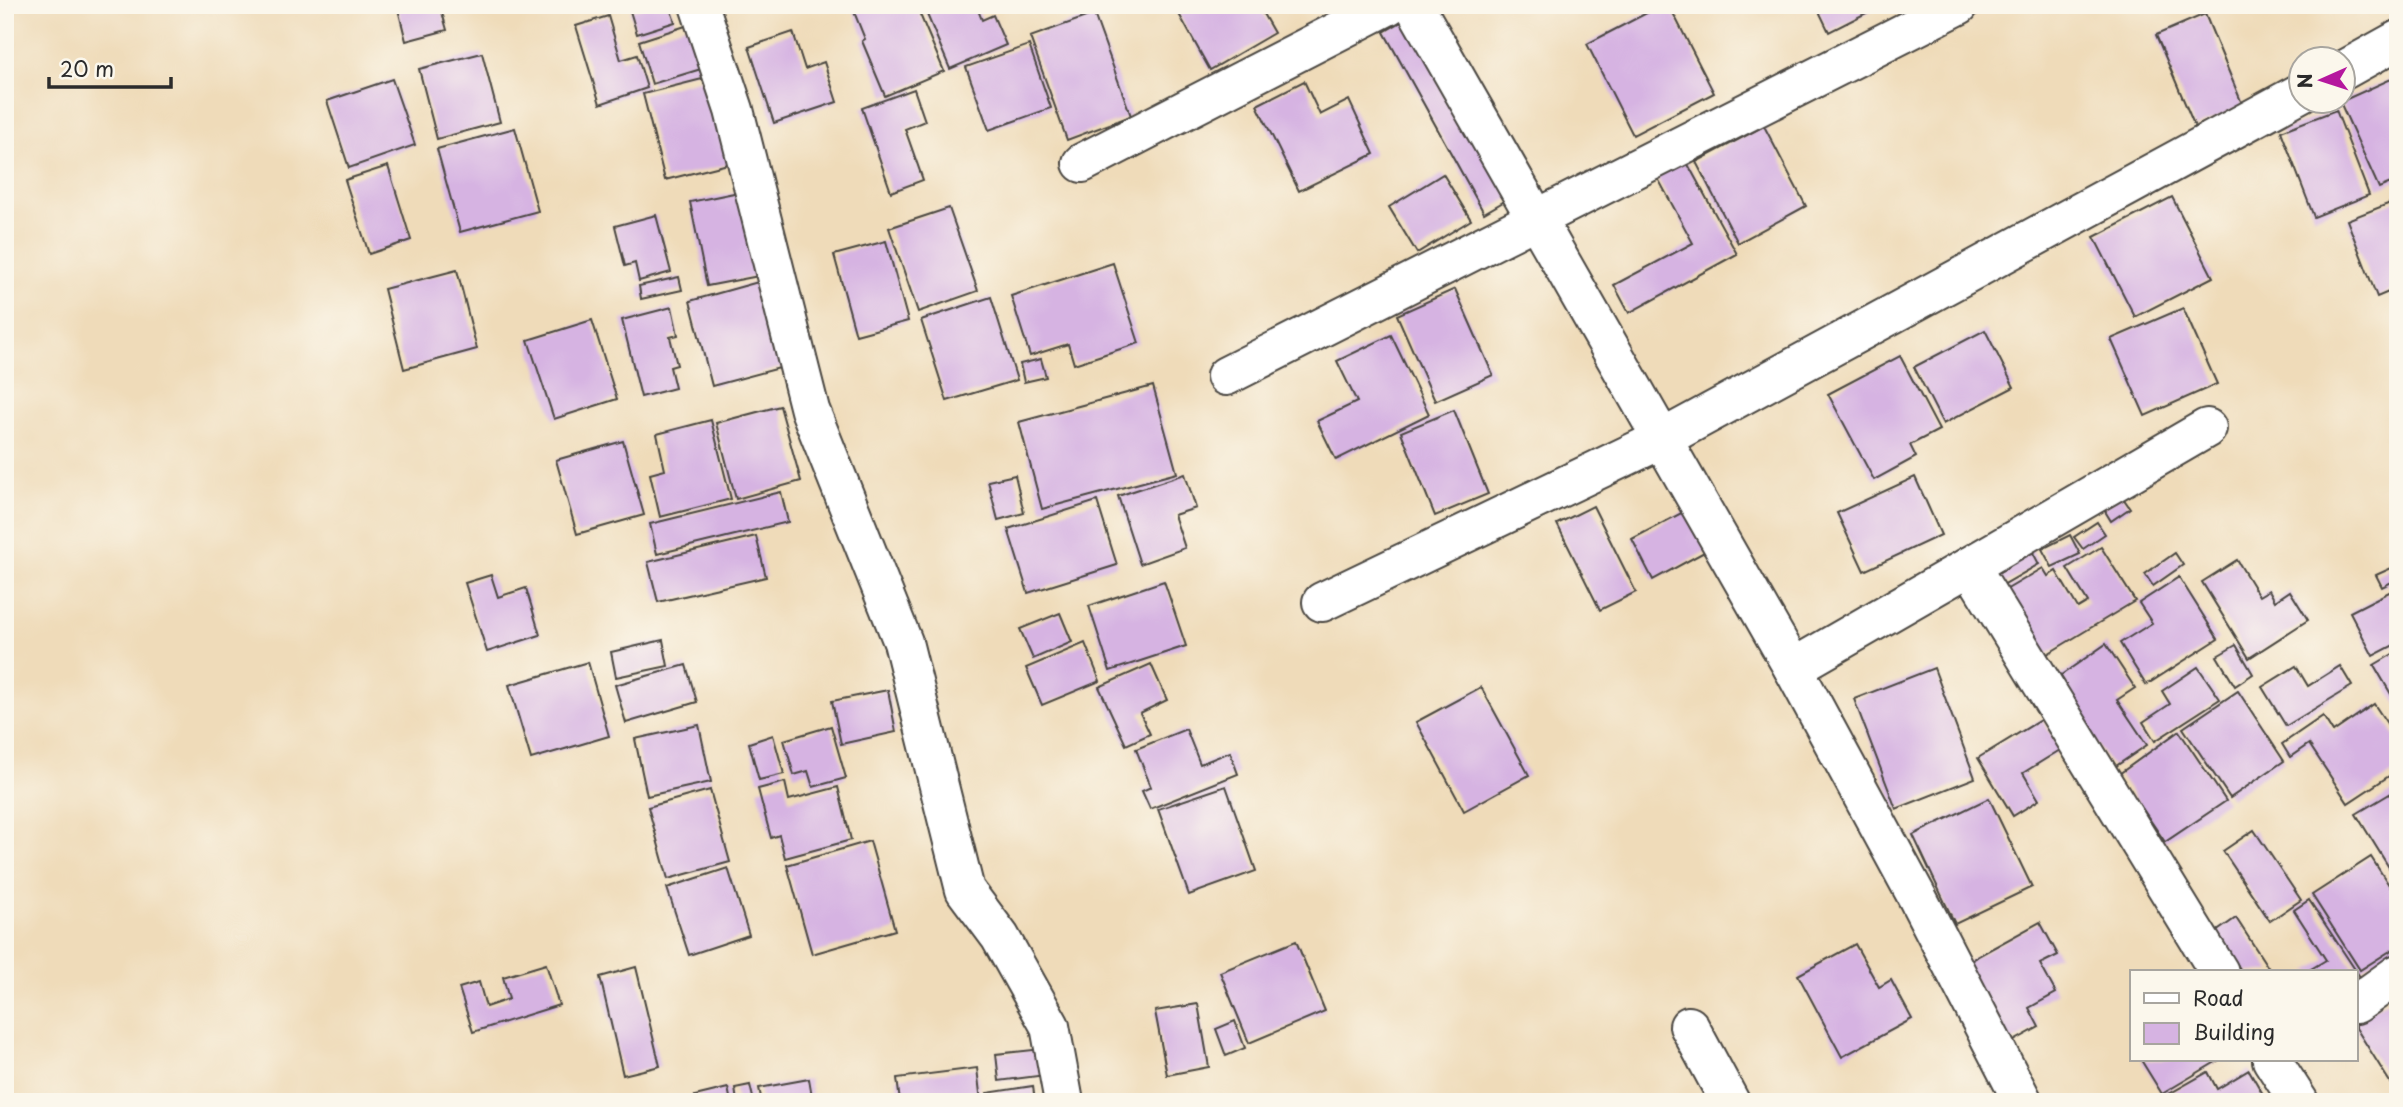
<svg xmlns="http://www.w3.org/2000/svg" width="2403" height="1107" font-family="'Playpen Sans',sans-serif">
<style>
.building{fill:#d6b3e2}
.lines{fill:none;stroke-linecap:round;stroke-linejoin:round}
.minor-casing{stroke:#484540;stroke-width:42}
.minor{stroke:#fff;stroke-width:38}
</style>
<rect width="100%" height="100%" fill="#fbf7ec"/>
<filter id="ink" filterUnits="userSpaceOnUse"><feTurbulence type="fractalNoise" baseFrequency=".0143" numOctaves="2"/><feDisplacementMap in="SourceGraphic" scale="14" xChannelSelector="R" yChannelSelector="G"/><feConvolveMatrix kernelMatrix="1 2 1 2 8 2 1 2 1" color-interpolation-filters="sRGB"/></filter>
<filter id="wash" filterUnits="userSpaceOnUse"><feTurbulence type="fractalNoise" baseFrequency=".00686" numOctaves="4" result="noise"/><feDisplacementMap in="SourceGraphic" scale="28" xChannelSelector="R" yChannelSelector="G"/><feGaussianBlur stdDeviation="1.57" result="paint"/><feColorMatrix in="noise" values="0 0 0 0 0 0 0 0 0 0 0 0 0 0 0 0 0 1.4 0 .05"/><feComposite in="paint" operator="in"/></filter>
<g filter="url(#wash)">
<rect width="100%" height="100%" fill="#efdbb9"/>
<g id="blocks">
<g class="building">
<path d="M397,5H440L447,30L406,41Z"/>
<path d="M648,5H669L675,22L637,34L630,11Z"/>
<path d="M856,5H916L944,71L885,96L862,41L865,39L852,7Z"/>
<path d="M923,5H976L982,20L993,15L1006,45L950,69Z"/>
<path d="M1174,5H1258L1274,33L1210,70Z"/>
<path d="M1662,5H1669L1714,93L1633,135L1587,44Z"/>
<path d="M1816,5H1882L1829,32Z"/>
<path d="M1094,14L1131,116L1067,140L1030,37Z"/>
<path d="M1415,14L1515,195L1484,213L1384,32Z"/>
<path d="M2205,14L2243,106L2195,127L2156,35Z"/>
<path d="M608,16L621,60L637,55L647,88L600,104L576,26Z"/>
<path d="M701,21L714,65L652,84L639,41Z"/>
<path d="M793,32L805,69L824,62L837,102L774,123L749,47Z"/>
<path d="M1029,45L1051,108L989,130L966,67Z"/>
<path d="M482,53L500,122L437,139L419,69Z"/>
<path d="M718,75L740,161L665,180L643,94Z"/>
<path d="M392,79L415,145L349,168L327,101Z"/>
<path d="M2391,79L2398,94V180L2379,188L2340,102Z"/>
<path d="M1304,81L1320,115L1349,100L1374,154L1299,191L1257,105Z"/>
<path d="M914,89L925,121L905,129L923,180L891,192L862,108Z"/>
<path d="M2336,110L2369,195L2314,217L2281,131Z"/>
<path d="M1764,126L1806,206L1738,243L1696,162Z"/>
<path d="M515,128L538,211L460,232L437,149Z"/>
<path d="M1684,157L1737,254L1629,313L1614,285L1693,243L1655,173Z"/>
<path d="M388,166L411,240L369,254L345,180Z"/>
<path d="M1443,174L1471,220L1417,253L1389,207Z"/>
<path d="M739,192L769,274L707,286L690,202Z"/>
<path d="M2172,197L2213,277L2135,317L2094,237Z"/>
<path d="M2398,200V288L2377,297L2347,220Z"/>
<path d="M949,208L978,291L918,312L889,228Z"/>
<path d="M656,215L671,272L639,281L635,263L625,266L615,226Z"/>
<path d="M886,241L908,321L856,335L834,255Z"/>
<path d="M1113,263L1139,343L1074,364L1068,344L1030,356L1011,296Z"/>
<path d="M457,270L477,349L404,369L384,289Z"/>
<path d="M679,277L682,290L641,299L639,286Z"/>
<path d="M769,279L791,365L712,386L690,301Z"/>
<path d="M1455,289L1493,375L1435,401L1397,315Z"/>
<path d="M991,297L1017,380L947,401L921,320Z"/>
<path d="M672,307L678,335L670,337L677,365L670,367L675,388L641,397L622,320Z"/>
<path d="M2183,308L2217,384L2145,416L2111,339Z"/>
<path d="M592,320L617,399L554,419L528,340Z"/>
<path d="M1985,330L2014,387L1943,424L1914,367Z"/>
<path d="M1391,335L1429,414L1336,460L1317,421L1357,402L1337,361Z"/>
<path d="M1900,356L1939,430L1910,445L1916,457L1874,480L1828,394Z"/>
<path d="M1041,359L1046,377L1024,382L1020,364Z"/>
<path d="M1153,386L1177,473L1042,509L1019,422Z"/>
<path d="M780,406L801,481L736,499L716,423Z"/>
<path d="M1454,410L1488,494L1435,516L1401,432Z"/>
<path d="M711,420L731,499L660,517L650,474L665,470L657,434Z"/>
<path d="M623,441L644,515L577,534L556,460Z"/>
<path d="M1185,474L1196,508L1174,515L1185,548L1140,564L1118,496Z"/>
<path d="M1015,475L1024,513L998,520L988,481Z"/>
<path d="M1915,477L1941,535L1864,571L1837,513Z"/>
<path d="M781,492L788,522L657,554L650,524Z"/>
<path d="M2121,495L2130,508L2111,521L2103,508Z"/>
<path d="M1097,501L1117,565L1028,593L1008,529Z"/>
<path d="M1593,506L1636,592L1600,610L1557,524Z"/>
<path d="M1687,510L1708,550L1653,580L1632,539Z"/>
<path d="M2097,522L2105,534L2083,549L2074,537Z"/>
<path d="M2070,535L2080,554L2052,567L2042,549Z"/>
<path d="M756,536L766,577L658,602L648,562Z"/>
<path d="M2029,545L2039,564L2001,586L1991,568Z"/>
<path d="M2101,547L2135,601L2044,656L2004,591L2043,568L2048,576L2056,571L2078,608L2088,602L2067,568Z"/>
<path d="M2175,553L2183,565L2153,586L2145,574Z"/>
<path d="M2237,560L2259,596L2269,590L2275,601L2290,591L2308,620L2249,658L2202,582Z"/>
<path d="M2398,565V579L2382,587L2376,575Z"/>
<path d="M491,575L498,597L526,588L540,635L487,652L465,583Z"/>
<path d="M2179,577L2218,639L2146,685L2120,643L2152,623L2139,603Z"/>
<path d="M1164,581L1186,646L1110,671L1089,606Z"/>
<path d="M2395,589L2398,593V643L2373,656L2350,612Z"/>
<path d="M1060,613L1072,642L1033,659L1020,629Z"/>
<path d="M663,640L668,666L616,677L611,652Z"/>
<path d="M1085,643L1100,681L1042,705L1026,668Z"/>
<path d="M2106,644L2135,688L2117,700L2147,745L2113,768L2054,680Z"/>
<path d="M2236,645L2253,674L2235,686L2217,656Z"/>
<path d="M2398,651V706L2374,665Z"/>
<path d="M588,662L609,736L531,759L509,685Z"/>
<path d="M1151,664L1167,700L1140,713L1150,734L1126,745L1099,687Z"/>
<path d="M686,665L697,702L626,723L615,685Z"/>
<path d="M2296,666L2308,686L2340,666L2352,686L2286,726L2262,687Z"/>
<path d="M2198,667L2220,699L2155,741L2143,722L2170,704L2162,691Z"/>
<path d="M1934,668L1975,778L1896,809L1854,699Z"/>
<path d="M1481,687L1529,775L1464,811L1416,722Z"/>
<path d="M888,690L896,732L841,744L832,701Z"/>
<path d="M2238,691L2284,761L2230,798L2183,728Z"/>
<path d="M2374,704L2398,740V770L2348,803L2309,744L2290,757L2282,744L2323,716L2333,732Z"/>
<path d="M2042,719L2060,750L2023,773L2039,800L2013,816L1978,758Z"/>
<path d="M699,725L711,782L647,796L635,739Z"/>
<path d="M831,726L846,778L813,787L808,771L794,775L784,740Z"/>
<path d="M1186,729L1200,764L1230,752L1238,774L1150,809L1142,791L1151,787L1136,749Z"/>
<path d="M2179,731L2226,801L2165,842L2119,774Z"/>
<path d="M773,735L784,774L759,780L749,743Z"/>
<path d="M785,782L789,800L838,787L851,840L785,858L779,835L771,838L758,789Z"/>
<path d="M1226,786L1256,871L1189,895L1158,809Z"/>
<path d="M2398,789V882L2356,814Z"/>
<path d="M710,790L730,862L668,879L648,807Z"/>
<path d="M1989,798L2032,887L1955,924L1913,835Z"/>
<path d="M2254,830L2301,900L2270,921L2223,851Z"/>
<path d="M870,841L895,930L812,954L787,865Z"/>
<path d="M2371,857L2398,899V946L2360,970L2312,895Z"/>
<path d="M728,868L749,935L689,955L667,888Z"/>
<path d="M2309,900L2360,977L2356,980V972H2306L2326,960L2294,910Z"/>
<path d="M2236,918L2271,972H2242L2216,932Z"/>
<path d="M2040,922L2058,955L2040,964L2056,993L2029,1008L2039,1027L2003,1047L1960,966Z"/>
<path d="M1296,941L1325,1011L1249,1043L1220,972Z"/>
<path d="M1855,944L1879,987L1891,980L1912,1019L1842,1057L1798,975Z"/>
<path d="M546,964L559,1005L473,1032L459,988L479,982L486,1007L509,999L503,977Z"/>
<path d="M636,967L660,1066L623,1075L600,977Z"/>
<path d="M2398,994V1095L2356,1028V1020Z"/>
<path d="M1198,1004L1209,1067L1167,1075L1155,1011Z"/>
<path d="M1235,1021L1245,1048L1226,1056L1216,1029Z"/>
<path d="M1042,1049L1046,1075L999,1081L996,1054Z"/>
<path d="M2141,1060H2219L2162,1094Z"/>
<path d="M977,1068L981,1102H900L897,1078Z"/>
<path d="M2249,1070L2264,1096L2254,1102H2155L2208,1072L2217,1089Z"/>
<path d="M809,1079L813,1102H762L759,1088Z"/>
<path d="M750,1085L754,1102H737L735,1088Z"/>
<path d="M1033,1086L1035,1102H988L987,1093Z"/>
<path d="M728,1088L731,1102H697L695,1096Z"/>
</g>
</g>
</g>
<g filter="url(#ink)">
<use href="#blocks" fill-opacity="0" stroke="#484540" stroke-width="2"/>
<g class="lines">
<defs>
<g id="minor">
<path d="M699,5L734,110L810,410L903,642L965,890L1000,937L1050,1026L1064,1102"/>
<path d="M1414,5L1793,668L1916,895L2023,1102"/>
<path d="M2344,70L2398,40"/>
<path d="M1082,163L1389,5"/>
<path d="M1226,376L1959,5"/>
<path d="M1970,566L2207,428"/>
<path d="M1322,602L1662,439L2302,92"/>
<path d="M1793,668L1970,566L2219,972"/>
<path d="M2356,1004L2398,974"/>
<path d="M1689,1026L1730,1102"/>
<path d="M2272,1060L2299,1102"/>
</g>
</defs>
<use href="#minor" class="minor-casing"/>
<use href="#minor" class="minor"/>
</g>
</g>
<rect width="2403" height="1107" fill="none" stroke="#fbf7ec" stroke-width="28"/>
<rect x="2130" y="970" width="228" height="91" fill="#fbf7ec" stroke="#a8a59f" stroke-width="2"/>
<rect x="2144" y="993" width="35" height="10" fill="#ffffff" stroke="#a8a59f" stroke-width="2"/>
<text x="2193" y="1006" font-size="21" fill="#2b2b2b">Road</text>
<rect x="2144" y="1023" width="35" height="21" fill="#d6b3e2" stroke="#a8a59f" stroke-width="2"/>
<text x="2193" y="1040" font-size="21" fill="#2b2b2b">Building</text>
<g transform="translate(2322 80) rotate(267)"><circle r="33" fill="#fbf7ec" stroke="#a8a59f" stroke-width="2"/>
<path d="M0-5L12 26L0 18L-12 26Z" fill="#b5179e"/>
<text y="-10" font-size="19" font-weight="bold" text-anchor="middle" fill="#2b2b2b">N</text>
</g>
<path d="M49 77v10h122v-10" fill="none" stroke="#2b2b2b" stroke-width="3.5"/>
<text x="60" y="77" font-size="21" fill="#2b2b2b" stroke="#fbf7ec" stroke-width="5" paint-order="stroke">20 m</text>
</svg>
